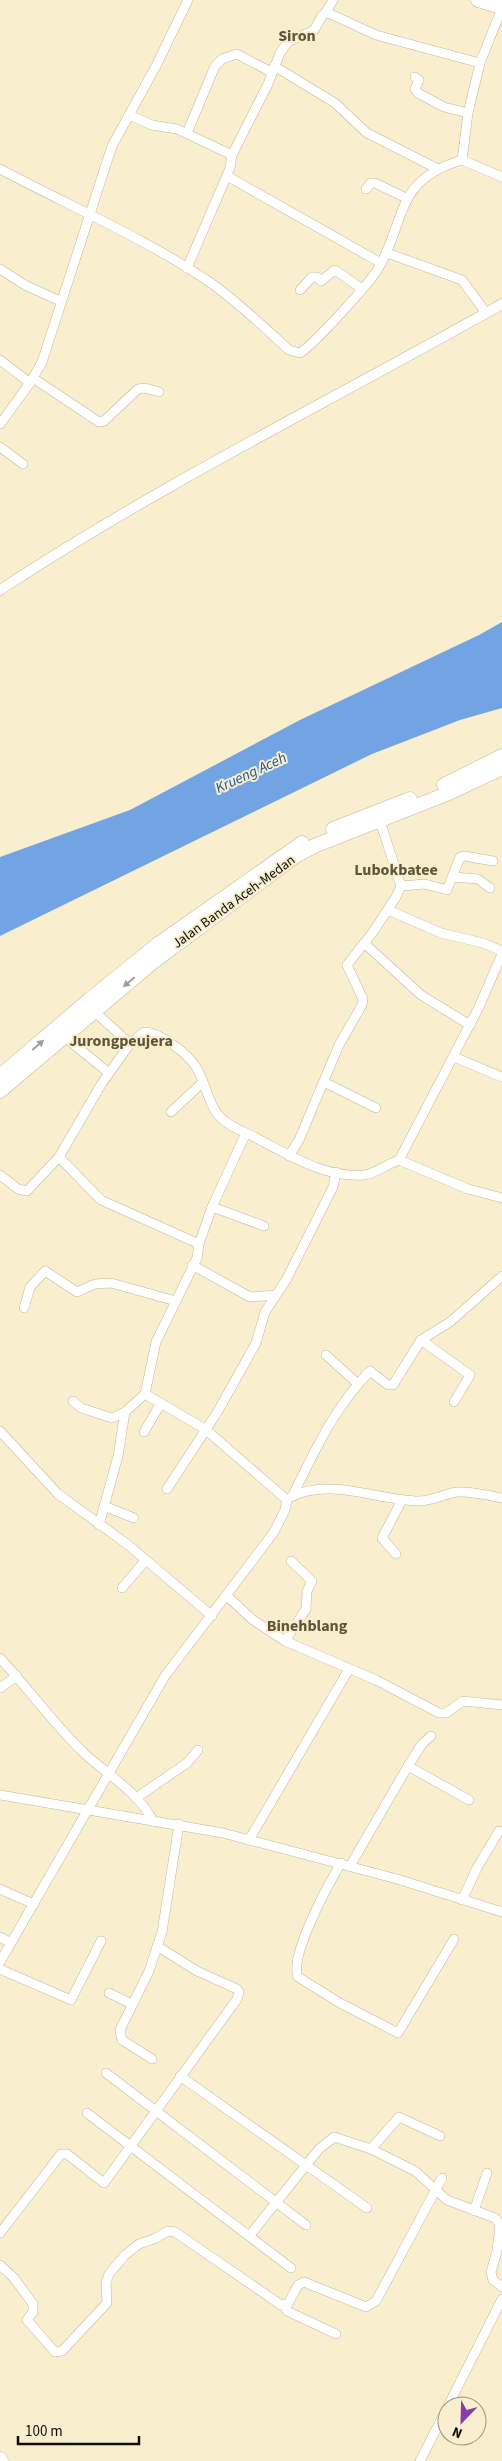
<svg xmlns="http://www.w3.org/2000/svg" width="502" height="2461" font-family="'Source Sans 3',sans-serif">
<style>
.water{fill:#72a3e2}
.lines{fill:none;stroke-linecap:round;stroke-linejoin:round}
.minor-casing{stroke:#c0b798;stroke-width:10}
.tertiary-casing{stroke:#c0b798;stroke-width:11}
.trunk-casing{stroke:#c0b798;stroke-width:15}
.minor{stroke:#fff;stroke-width:9}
.tertiary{stroke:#fff;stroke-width:10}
.trunk{stroke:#fff;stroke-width:14}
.oneway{fill:#9f9e9a}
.labels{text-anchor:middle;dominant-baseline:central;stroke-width:4;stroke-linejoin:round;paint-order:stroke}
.street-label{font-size:14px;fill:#0f0c03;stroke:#f9efcf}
.water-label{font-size:15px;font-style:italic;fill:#1657a2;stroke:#f9efcf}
.quarter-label{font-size:16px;font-weight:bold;fill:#5d5539;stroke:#f9efcf}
</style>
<rect width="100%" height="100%" fill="#f9efcf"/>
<path class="water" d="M502,622V708L460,720L372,754L0,936V857L130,810L300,720L479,635Z"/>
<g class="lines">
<defs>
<g id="minor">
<path d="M326,12L333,0"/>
<path d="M274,66L335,103L367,133L438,169"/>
<path d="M415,77L419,80L415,89L418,93L444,107L468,113"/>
<path d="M129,115L152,125L177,129L232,155"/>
<path d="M187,133L215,66L222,59L237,54L271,72"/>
<path d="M462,160L502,177"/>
<path d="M0,169C71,207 145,238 211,283C239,303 264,327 289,350L300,353C314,344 369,284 378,269C407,219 394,180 462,160L468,113L480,63"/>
<path d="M227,176L381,263"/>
<path d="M366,189L371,183H375L406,198"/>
<path d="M387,253L462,280L486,313"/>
<path d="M187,268L230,168L232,155L268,84L280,53L288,42L314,30L322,16L326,12L376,35L480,63L500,13V6"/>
<path d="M0,269L25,285L60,301"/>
<path d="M300,290L312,277H317L321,281L335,270L362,289"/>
<path d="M0,360L30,383"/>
<path d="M33,378L99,422L104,421L138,389L145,388L159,392"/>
<path d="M0,424L30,383L42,362L112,146L156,66L188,0"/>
<path d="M0,447L23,464"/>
<path d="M453,877L478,879L490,888"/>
<path d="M401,886L425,884L447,890L460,857L464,856L493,861"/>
<path d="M388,910L441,933L483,943L502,951"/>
<path d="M364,943L421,995L470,1025"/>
<path d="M94,1011L130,1044L144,1032C160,1032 188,1054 196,1067C206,1083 208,1105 221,1118C231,1128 246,1132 258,1139C291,1156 325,1178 364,1175C377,1173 387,1164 399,1160L468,1189L502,1198"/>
<path d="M66,1038L109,1073"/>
<path d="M454,1057L502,1077"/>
<path d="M324,1082L376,1108"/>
<path d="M171,1112L203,1082"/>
<path d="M289,1156L299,1140L339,1045L362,1005L363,999L347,965L373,932L396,897L401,886L380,821"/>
<path d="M59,1157L101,1200L199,1244L197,1258L156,1342L145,1394"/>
<path d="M399,1160L479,1007L502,954"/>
<path d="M0,1175L18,1189L27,1191L59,1157L102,1083L130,1044"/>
<path d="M212,1207L264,1226"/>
<path d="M199,1244L212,1207L246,1133"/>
<path d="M192,1265L250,1297L275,1295"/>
<path d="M24,1308L30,1287L45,1271L77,1292L95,1284L111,1283L176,1301"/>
<path d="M421,1340L470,1375L454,1402"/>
<path d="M326,1355L358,1384"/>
<path d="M0,1431L58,1494L127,1544L212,1616"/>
<path d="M144,1432L161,1403"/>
<path d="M167,1489L218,1411L256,1343L265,1312L286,1280L333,1187L336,1172"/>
<path d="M293,1495C315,1450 334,1408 370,1371L388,1385H393L421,1340L450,1322L502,1276"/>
<path d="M291,1497C330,1477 379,1501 419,1501C432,1501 444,1494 457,1492C471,1491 487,1495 502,1498"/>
<path d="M104,1506L134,1518"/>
<path d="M99,1525L118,1456L125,1412"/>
<path d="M396,1554L382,1538L402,1500"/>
<path d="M122,1588L145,1561"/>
<path d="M226,1595L253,1620L285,1641L376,1680L439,1713H446L463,1701L502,1705"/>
<path d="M285,1641L306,1609L307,1591L312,1581L291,1561"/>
<path d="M0,1658C29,1689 54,1725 85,1754C108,1775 138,1792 153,1821"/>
<path d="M0,1688L17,1676"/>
<path d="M408,1766L469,1800"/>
<path d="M0,1795L223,1833L397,1879L502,1912"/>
<path d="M136,1798L187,1763L198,1750"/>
<path d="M249,1840L349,1669"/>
<path d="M341,1863C329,1883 289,1956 298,1977L340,2003L398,2033L454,1939"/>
<path d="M350,1866L408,1766L422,1744L431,1736"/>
<path d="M0,1889L34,1904"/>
<path d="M462,1900L477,1868L499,1831"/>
<path d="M0,1937L11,1943"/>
<path d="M0,1962L165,1676L274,1532L285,1510L287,1500L205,1429L145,1394L125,1412L112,1418L81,1408L73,1401"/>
<path d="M0,1969L71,2000L101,1941"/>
<path d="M109,1993L132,2004"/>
<path d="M152,2059L122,2040L120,2030L149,1971L162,1932L179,1824"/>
<path d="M106,2073L306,2225"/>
<path d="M180,2076L367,2208"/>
<path d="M87,2113L291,2268"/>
<path d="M371,2149L399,2117L440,2136"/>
<path d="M474,2211L487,2173"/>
<path d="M0,2233L61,2154H67L104,2183L237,1999L239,1992L237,1989L197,1971L157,1946"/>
<path d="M250,2235L319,2149L334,2137L371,2149L415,2171L447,2200L495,2218L500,2224L497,2251L491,2272L493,2280L502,2287"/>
<path d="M0,2265L14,2278L33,2304V2312L27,2320L55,2352L62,2351L107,2303L106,2283L109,2274L125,2255L139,2244L154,2239L168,2231L175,2232L281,2305L288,2304L298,2285L304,2282L366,2307L376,2301L442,2178"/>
<path d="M285,2306L287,2311L336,2334"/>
<path d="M448,2406L502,2299"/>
<path d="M420,2461L447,2408"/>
</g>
<path id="tertiary" d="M0,590C161,484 334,399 502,304"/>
<g id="trunk">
<path d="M478,0L502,7"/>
<path d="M444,785L502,756"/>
<path d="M333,829L410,799"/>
<path d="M0,1076L89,1000L157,945L302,843"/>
<path d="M0,1091L153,962L297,855L314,846L449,793L502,768"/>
<path d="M0,2459L1,2461"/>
</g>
</defs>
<use href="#minor" class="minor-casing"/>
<use href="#tertiary" class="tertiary-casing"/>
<use href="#trunk" class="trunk-casing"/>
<use href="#minor" class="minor"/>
<use href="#tertiary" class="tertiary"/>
<use href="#trunk" class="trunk"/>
</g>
<defs><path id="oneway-solid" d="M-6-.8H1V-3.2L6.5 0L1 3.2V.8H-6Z" transform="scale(1.25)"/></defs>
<g class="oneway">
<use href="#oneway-solid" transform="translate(129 982) rotate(140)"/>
<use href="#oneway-solid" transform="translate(38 1045) rotate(-41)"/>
</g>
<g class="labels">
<g class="street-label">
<text transform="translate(234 902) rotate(-36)">Jalan Banda Aceh-Medan</text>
</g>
<g class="water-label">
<text transform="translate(251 773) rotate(-25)">Krueng Aceh</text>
</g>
<g class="quarter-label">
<text x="297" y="36">Siron</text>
<text x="396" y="870">Lubokbatee</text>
<text x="121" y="1041">Jurongpeujera</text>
<text x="307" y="1626">Binehblang</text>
</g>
</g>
<g transform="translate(462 2421) rotate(203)"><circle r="24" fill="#f9efcf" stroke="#9b947d"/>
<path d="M0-4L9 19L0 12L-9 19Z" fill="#8a3cad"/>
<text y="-8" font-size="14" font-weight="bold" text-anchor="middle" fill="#0f0c03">N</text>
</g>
<path d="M18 2436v8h121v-8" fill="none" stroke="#0f0c03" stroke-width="2.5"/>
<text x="25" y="2436" font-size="15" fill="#0f0c03" stroke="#f9efcf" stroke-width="4" paint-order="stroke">100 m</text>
</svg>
